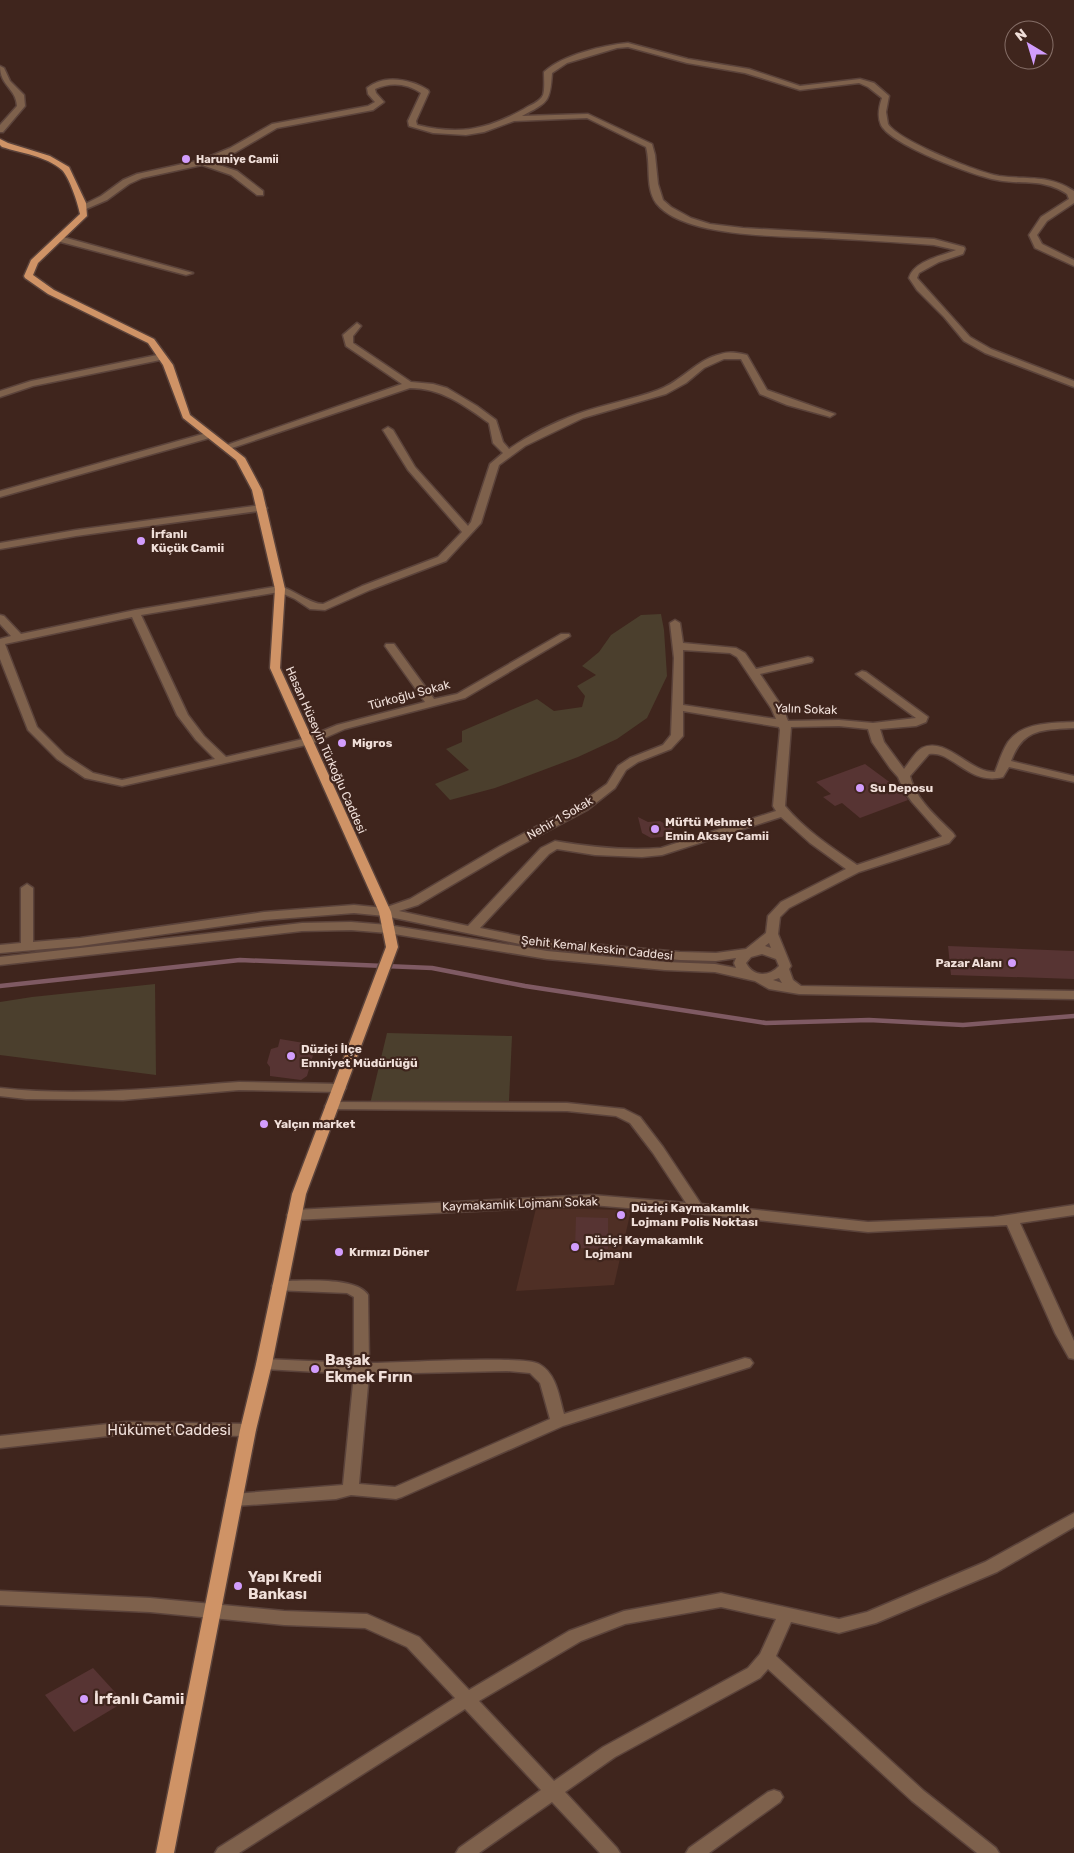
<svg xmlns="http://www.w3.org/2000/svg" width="1074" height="1853" font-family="Rubik,sans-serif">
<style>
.built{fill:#4f2f25}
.green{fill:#4b3f2d}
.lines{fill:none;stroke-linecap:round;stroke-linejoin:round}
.stream{stroke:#7f5a63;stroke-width:4.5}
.building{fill:#573433}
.minor-casing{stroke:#5b433b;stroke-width:3}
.major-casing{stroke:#5b433b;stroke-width:3}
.minor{fill:#7e614c;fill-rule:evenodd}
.major{fill:#cf9366;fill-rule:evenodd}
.poi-dot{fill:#d29dfd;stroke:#3f251d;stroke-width:2}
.labels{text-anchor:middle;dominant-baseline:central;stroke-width:4.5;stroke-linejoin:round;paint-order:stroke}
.far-poi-label{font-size:11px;font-weight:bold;fill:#f0dfd9;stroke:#3f251d;text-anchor:start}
.poi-label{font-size:12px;font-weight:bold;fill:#f0dfd9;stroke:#3f251d;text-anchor:start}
.street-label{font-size:12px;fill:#f0dfd9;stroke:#3f251d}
.near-poi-label{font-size:15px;font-weight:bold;fill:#f0dfd9;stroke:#3f251d;text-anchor:start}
.near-street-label{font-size:15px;fill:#f0dfd9;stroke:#3f251d}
</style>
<rect width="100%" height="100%" fill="#3f251d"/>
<path class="built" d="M536,1208L631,1210L614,1285L516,1291Z"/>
<g class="green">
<path d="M661,614L664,630L667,676L647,718L617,739L578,757L495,788L450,800L435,784L469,770L446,749L462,742V731L537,699L554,711L582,707L585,696L577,686L596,675L582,666L599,652L611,635L641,615Z"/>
<path d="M155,984L156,1075L0,1055V1002L32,997Z"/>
<path d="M387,1033L512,1036L509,1101L370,1104Z"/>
</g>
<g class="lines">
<path class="stream" d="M0,986L240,960L432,968L525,986L766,1023L869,1020L963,1025L1074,1016"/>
</g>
<g class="building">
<path d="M865,764L903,792L908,800L860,818L842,803L835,806L823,797L831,794L816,782Z"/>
<path d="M638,817L648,822L660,821L674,829L662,837L651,838L642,833Z"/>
<path d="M948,946L1074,951V979L951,975Z"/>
<path d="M280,1039L316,1045L307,1076L301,1080L270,1076V1067L267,1063L271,1049L278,1047Z"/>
<path d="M576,1217L608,1218V1249L575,1248Z"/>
<path d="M93,1668L124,1702L74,1732L45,1695Z"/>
</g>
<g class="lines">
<defs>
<g id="minor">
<path d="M628,43L688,59L749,69L800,86L860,79L874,83L889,96L886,112L888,124C899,141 977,172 999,176C1028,180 1048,174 1074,191V203L1047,221L1037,235L1042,244L1074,260V266L1035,248L1029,235L1041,217L1069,199L1067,194C1043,178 1024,185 997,180C974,176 891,145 881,125C877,116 879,107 882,98L868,87L859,83L800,90L745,73L687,63L628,47L617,48L567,63L552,73C550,103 548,102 522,116L588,114L652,144L655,155L658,184L663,200L671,207L691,218L710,224L743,228L934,239L964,247L965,249L963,254L939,262L919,273L917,278L970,337L991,349L1074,381V387L985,353L964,341L944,317L917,290L909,278C914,261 941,256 956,250L934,245C897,242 860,240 824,238C782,236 683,238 656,203C645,187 651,165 646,147L587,118L514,121L484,132L466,135L433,133L409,126L408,121L421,93C406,83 391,82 375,89L376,93L384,102L373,110L277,128L236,152L210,162L237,171L263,191V195H257L231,175L202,165L142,178L129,184L107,200L86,209L79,207L101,196L123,180L137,174L201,160L230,148L272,124L368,106L375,102L368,94L367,88C384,74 411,79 428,90L429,92L416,121L417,125C459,135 486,130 524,109C530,105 540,102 543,95C545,89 544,79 544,72C562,55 604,45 628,43Z"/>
<path d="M0,66L4,68L10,81L24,95L25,106L3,132H0V125L17,106C16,88 0,86 0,66Z"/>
<path d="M57,237H63L193,273L186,275L57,241Z"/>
<path d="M357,323L361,326L353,336V343L411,382L433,384L447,388L477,406L496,420L503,442L509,449C529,435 555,422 577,414C604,404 632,400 658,390C681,382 697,359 721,354C730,351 738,353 747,355L767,390L835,414L830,417L827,416L787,405L760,394L741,359H724L704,368L686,383L666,394L583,418L525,446L499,465L481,523L446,561L370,590L325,610L310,609L295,599L279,592L141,615L188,715L204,736L226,757L303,739L337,725L425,702L385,646L386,644H394L434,699L457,694L561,634H569L570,636L465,698L345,729L311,744L122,786L85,778L57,759L28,730L0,659V639L11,636L0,624V615L4,616L21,634L135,610L280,586C294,590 310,604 323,604L362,586L438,557L462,532L408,470L383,430L388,427L393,430L415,467L468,526L471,522L490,464L503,453L493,443L489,423C464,405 441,388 410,388L229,449H223L221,447L402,384L346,346L343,335ZM132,617L177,715L196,740L215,759L122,780L93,773L65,755L37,727L5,644Z"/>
<path d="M162,354L167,357L165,359L33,386L0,397V391L31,381Z"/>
<path d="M210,432L215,435L213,437L0,497V491Z"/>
<path d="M262,505L267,508L266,510L76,536L0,549V543L76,530Z"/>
<path d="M675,620L680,623L683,643L736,648L745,653L756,669L808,657L812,658L813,660L812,662L760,674L783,708L788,721L839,720L873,723L916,718L856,674L862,671L866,672L928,717L926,722L916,726L880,729L884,742L904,769C909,763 915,752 922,748C946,736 970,773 995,772C999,762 1002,751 1008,742C1022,722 1052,723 1074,722V728C1043,730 1023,728 1011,761L1074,776V782L1009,767L1003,777C969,786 952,750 929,754L910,776C916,800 937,817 953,833L955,836L949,843L859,872L789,908L780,917L778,934L791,966L789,969L793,980L801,986L1074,991V999L799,994L769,989L755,981L715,972L665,970L547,959L388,933L351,930L302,931L0,965V957L302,923L351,922L388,925L547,951L665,962L715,964L736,968L734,963L736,958L716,961L680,960L534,947L385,916L354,913L264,920L80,946L0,953V945L21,943V888L27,884L33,888V942L80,938L264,912L354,905L384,908L410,899L500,846L579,804L607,784L618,766L630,758L663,745L671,735L674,658L670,623ZM683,650L730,653L737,657L771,708L776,719L683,705ZM683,711L779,727L780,730L773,806L776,811L661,848C625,851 590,847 555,841L541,848L468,926L399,911L418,905L508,852L587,810L615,788L626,770L638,762L671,749L683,736ZM839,726L868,729L872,742L890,768L898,777L904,791L912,802L942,836L941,837L857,865C831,847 805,830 785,806L791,727ZM781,817L810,843L846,869L781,902L768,916L766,933L746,949L716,953L680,952L534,939L480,928L549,854L557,849L595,855L642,857L662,855ZM769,943L771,948L765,946ZM762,954L776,959L779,966C769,977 753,977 746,963L751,957ZM779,978L782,983L773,980Z"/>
<path d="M239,1082L339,1084L344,1085L346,1088L344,1091L339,1092L239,1090L123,1100L26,1099L0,1096V1088C80,1097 159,1088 239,1082Z"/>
<path d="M332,1102L567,1103L624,1109L640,1117L663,1147L701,1204L868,1222L994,1217L1074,1205V1215L1020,1223L1074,1341V1359L1069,1358L1055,1333L1007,1225L868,1232L711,1215L592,1205L294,1220L289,1218L287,1215L289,1212L294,1210L592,1195L686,1203L653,1153L630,1123L616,1116L567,1111L327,1109L325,1106L327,1103Z"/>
<path d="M279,1281C300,1281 357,1276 368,1295L369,1363C396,1363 524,1355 539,1364C557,1374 559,1397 564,1414L745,1358L750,1359L753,1363L750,1367L563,1426L402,1497L396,1499L351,1495L336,1499L234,1506L228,1504L226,1500L228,1496L234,1494L343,1485L354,1374L264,1369L259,1368L256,1364L259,1360L264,1359L354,1363V1297L347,1293L274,1290L272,1286L274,1282ZM507,1371L530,1373L540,1383L550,1419L395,1487L359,1484L369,1374Z"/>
<path d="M126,1422L248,1424L253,1426L256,1430L253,1434L248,1436L126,1434L0,1448V1436Z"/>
<path d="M1074,1513V1527L997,1572L876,1623L839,1633L791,1622L776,1656L924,1791L996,1848L999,1853H977L912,1801L768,1669L760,1678L615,1757L565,1792L617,1848L620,1853H600L552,1802L479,1853H456L459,1848L541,1790L465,1709L239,1853H215L218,1848L455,1698L407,1647L365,1628L284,1625L150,1612L0,1605V1591L150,1598L284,1611L367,1614L419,1637L469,1690L569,1631L624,1611L721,1593L839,1619L867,1612L985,1562ZM721,1607L776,1619L760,1654L748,1668L603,1747L554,1781L479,1701L581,1641L625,1624Z"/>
<path d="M774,1790L780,1792L783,1797L780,1802L709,1853H686L689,1848L768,1792Z"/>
</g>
<path id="major" d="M0,139L8,143L50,156L69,167L86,203L87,216L38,263L33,275L54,290L154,339L173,365L190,415L245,458L262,490L285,589L280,668L391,912L398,947L306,1194L272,1364L256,1430L174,1853H156L240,1430L256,1364L292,1194L386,947L379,912L270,668L275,589L252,490L236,460L183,418L163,365L148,343L48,294L25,278L24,276L31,260L80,214C78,203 69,177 62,170C46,156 21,153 2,147L0,145Z"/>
</defs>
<use href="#minor" class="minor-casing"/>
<use href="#major" class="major-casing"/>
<use href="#minor" class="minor"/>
<use href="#major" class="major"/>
</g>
<g class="poi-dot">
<circle cx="186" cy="159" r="5"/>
<circle cx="141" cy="541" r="5"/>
<circle cx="342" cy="743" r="5"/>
<circle cx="860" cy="788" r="5"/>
<circle cx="655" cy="829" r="5"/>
<circle cx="1012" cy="963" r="5"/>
<circle cx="291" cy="1056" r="5"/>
<circle cx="264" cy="1124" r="5"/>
<circle cx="621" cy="1215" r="5"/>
<circle cx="575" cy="1247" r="5"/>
<circle cx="339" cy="1252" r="5"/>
<circle cx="315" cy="1369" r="5"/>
<circle cx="238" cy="1586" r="5"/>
<circle cx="84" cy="1699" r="5"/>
</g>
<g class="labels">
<g class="far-poi-label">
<text x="196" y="159">Haruniye Camii</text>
</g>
<g class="poi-label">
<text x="151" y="534">İrfanlı<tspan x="151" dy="14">Küçük Camii</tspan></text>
<text x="352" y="743">Migros</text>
<text x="870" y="788">Su Deposu</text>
<text x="665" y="822">Müftü Mehmet<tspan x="665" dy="14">Emin Aksay Camii</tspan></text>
<text x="1002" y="963" text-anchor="end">Pazar Alanı</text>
<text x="301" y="1049">Düziçi İlçe<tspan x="301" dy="14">Emniyet Müdürlüğü</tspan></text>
<text x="274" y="1124">Yalçın market</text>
<text x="631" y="1208">Düziçi Kaymakamlık<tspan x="631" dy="14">Lojmanı Polis Noktası</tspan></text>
<text x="585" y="1240">Düziçi Kaymakamlık<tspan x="585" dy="14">Lojmanı</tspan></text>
<text x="349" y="1252">Kırmızı Döner</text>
</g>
<g class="street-label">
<text transform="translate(409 695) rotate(-15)">Türkoğlu Sokak</text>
<text transform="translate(806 709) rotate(2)">Yalın Sokak</text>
<text transform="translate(326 750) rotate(66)">Hasan Hüseyin Türkoğlu Caddesi</text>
<text transform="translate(560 818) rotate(-30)">Nehir 1 Sokak</text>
<text transform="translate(597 948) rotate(6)">Şehit Kemal Keskin Caddesi</text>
<text transform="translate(520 1204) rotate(-2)">Kaymakamlık Lojmanı Sokak</text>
</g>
<g class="near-poi-label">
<text x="325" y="1360">Başak<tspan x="325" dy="17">Ekmek Fırın</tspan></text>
<text x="248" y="1577">Yapı Kredi<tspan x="248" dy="17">Bankası</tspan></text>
<text x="94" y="1699">İrfanlı Camii</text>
</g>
<g class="near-street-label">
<text x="169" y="1430">Hükümet Caddesi</text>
</g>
</g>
<g transform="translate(1029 45) rotate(322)"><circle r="24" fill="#3f251d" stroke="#866f68"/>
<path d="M0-4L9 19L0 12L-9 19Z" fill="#d29dfd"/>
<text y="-8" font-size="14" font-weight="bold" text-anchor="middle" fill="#f0dfd9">N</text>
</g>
</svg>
